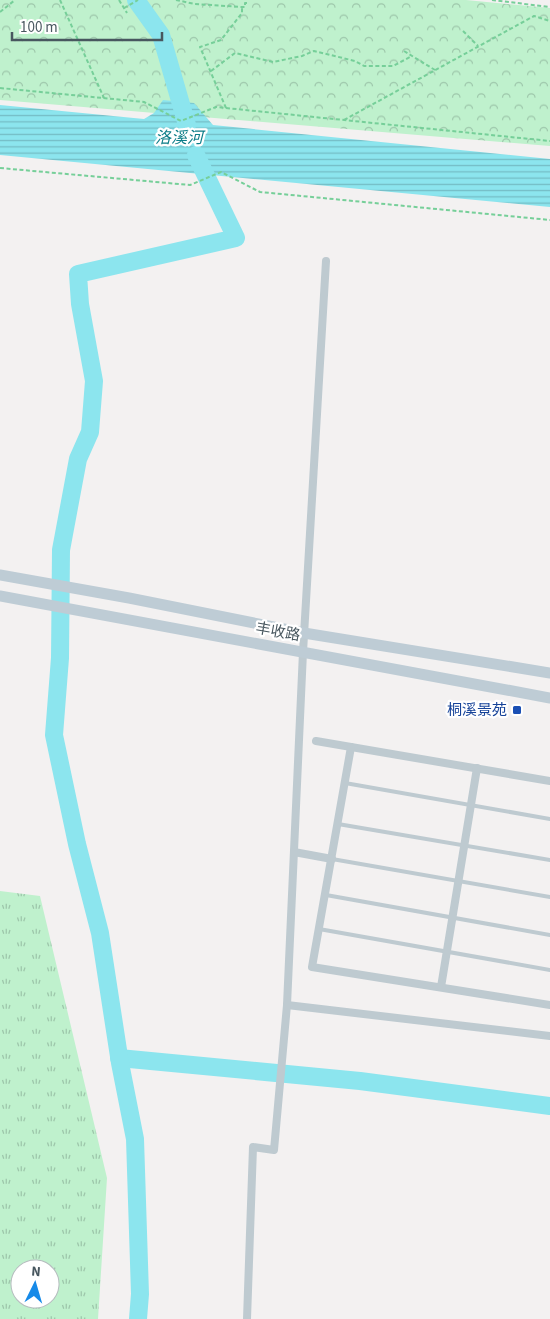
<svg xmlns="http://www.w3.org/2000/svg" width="550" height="1319" font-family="'Source Sans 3','Noto Sans SC',sans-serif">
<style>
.grass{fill:url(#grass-tufts);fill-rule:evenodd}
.park{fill:url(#park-crowns)}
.water{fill:url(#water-rules)}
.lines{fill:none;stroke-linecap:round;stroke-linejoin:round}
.river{stroke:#8ce5ee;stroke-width:18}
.path{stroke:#76cf99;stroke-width:2;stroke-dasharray:4 2.5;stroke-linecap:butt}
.lane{stroke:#becad0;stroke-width:4}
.street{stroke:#becad0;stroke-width:8}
.secondary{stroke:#beccd5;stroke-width:11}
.transit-dot{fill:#1a4fb4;stroke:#fff;stroke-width:2}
.labels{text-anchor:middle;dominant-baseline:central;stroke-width:4.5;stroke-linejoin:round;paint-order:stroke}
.street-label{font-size:15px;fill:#48575f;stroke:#fff}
.transit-label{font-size:15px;fill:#164399;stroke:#fff;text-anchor:end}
.water-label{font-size:16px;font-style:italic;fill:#0c7d88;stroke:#fff}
</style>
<defs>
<pattern id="grass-tufts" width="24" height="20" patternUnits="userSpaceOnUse" patternTransform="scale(1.25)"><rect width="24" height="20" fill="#bff1cd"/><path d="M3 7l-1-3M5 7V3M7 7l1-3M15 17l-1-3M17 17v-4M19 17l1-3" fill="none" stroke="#9dc6aa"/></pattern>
<pattern id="park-crowns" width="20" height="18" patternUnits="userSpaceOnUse" patternTransform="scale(1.25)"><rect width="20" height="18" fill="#bff1cd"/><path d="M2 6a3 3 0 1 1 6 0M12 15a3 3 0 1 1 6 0" fill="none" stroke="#9dc6aa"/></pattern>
<pattern id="water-rules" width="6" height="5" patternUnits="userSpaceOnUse" patternTransform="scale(1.25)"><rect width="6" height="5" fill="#8ce5ee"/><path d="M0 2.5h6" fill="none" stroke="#74bcc4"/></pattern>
</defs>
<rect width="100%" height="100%" fill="#f3f1f1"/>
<path class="grass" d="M0,891L40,896L107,1178L98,1319H0ZM20,1269H50V1299H20Z"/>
<path class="park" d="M0,0H466L550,8V146L0,100Z"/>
<path class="water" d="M163,100L194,103L213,125L550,159V207L0,155V105L144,119L154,113Z"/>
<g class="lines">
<g class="river">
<path d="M136,0L161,35L187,125"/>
<path d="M119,1058L360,1081L550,1106"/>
<path d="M138,1319L140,1294L135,1139L120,1063L100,933L77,844L54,735L60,658L61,550L78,459L90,432L94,381L80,304L78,274L236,238L196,155"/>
</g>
<g class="path">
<path d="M60,0L104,98"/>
<path d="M119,0L127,13"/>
<path d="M176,0L195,4L242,7H245V3H248"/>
<path d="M492,0L550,7"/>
<path d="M124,8L138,0"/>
<path d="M0,12L15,0"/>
<path d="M463,31L478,46"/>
<path d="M404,51L435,70"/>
<path d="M211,71L235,53L273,62L302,56L314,51L355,61L364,66H393L412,56"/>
<path d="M0,88L144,102L181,121L216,107L550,141"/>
<path d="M226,108L200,47L221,40L242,13V7"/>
<path d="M344,120L534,16L550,21"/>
<path d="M0,168L190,185L221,172L260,192L550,220"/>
</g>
<g class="lane">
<path d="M345,783L550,819"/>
<path d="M338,824L550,860"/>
<path d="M332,859L550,897"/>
<path d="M326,895L550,935"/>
<path d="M319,929L550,970"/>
</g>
<g class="street">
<path d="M316,741L550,781"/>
<path d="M351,747L312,967L550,1005"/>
<path d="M294,852L332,859"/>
<path d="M441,987L477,768"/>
<path d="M287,1005L550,1036"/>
<path d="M247,1319L253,1147L274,1150L287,1005L303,652L326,261"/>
</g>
<g class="secondary">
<path d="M0,575L129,598L304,633L550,673"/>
<path d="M0,596L550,698"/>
</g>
</g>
<rect class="transit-dot" x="512" y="705" width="10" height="10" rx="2.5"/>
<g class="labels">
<g class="street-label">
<text transform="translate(278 632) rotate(10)">丰收路</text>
</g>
<g class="transit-label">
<text x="507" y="710">桐溪景苑</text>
</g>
<g class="water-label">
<text x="179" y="138">洛溪河</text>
</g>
</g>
<g transform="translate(35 1284) rotate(5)"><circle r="24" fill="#ffffff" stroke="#b6bcbf"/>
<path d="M0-4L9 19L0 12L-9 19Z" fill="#168ae8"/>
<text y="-8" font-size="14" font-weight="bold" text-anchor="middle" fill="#48575f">N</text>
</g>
<path d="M12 32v8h150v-8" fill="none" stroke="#48575f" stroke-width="2.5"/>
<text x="20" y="32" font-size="15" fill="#48575f" stroke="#ffffff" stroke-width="4" paint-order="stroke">100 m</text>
</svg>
